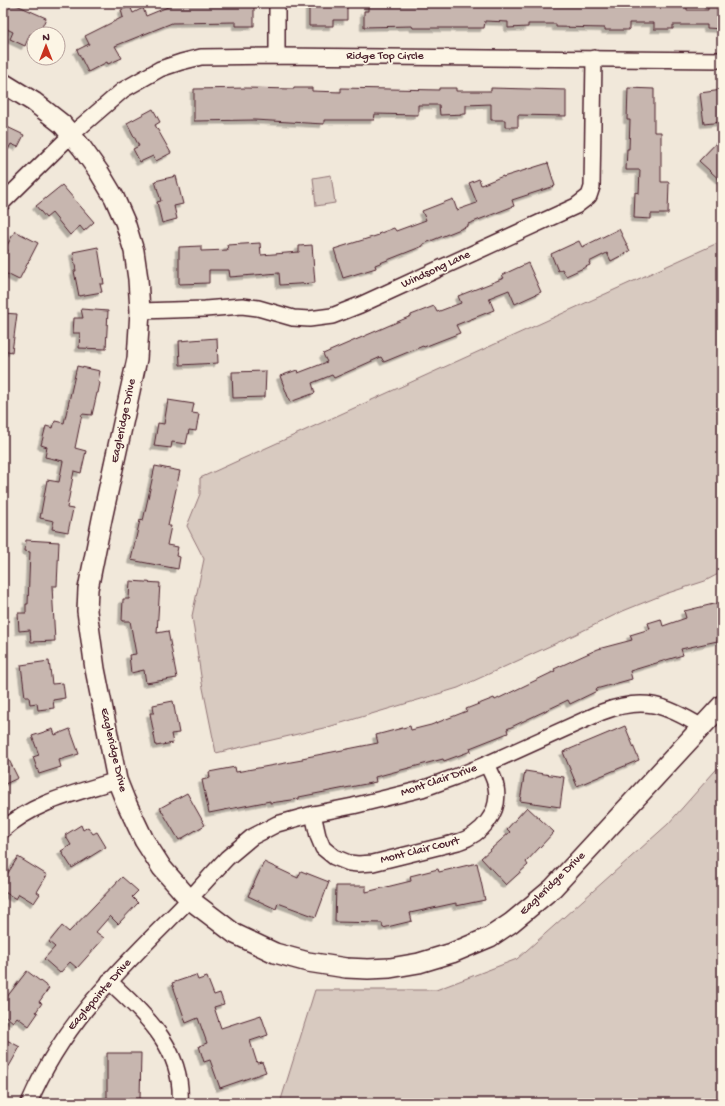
<svg xmlns="http://www.w3.org/2000/svg" width="725" height="1106" font-family="'Gochi Hand',sans-serif">
<style>
.green{fill:#d8cac0;stroke:#917476}
.building{fill:#c7b6af;stroke:#4a1f2b;filter:url(#shadow)}
.lines{fill:none;stroke-linecap:round;stroke-linejoin:round}
.minor-casing{stroke:#4a1f2b;stroke-width:18}
.major-casing{stroke:#4a1f2b;stroke-width:22}
.minor{stroke:#fcf5e5;stroke-width:15}
.major{stroke:#fcf5e5;stroke-width:19}
.labels{text-anchor:middle;dominant-baseline:central;stroke-width:3.5;stroke-linejoin:round;paint-order:stroke}
.street-label{font-size:12px;fill:#4a1f2b;stroke:#fcf5e5}
</style>
<defs>
<filter id="shadow"><feDropShadow dx="-3.5" dy="3.5" stdDeviation="0" flood-color="#0004"/></filter>
</defs>
<rect width="100%" height="100%" fill="#f1e8da"/>
<filter id="ink" filterUnits="userSpaceOnUse"><feTurbulence type="fractalNoise" baseFrequency=".025" numOctaves="2"/><feDisplacementMap in="SourceGraphic" scale="8" xChannelSelector="R" yChannelSelector="G"/><feConvolveMatrix kernelMatrix="1 2 1 2 8 2 1 2 1" color-interpolation-filters="sRGB"/></filter>
<g filter="url(#ink)">
<g class="green">
<path d="M331,175L335,203L316,206L313,178Z"/>
<path d="M722,241V572L705,581L665,594L623,611L574,635L458,688L328,727L216,753L202,683L192,616L204,559L187,526L200,494V478Z"/>
<path d="M722,763V1103H280L315,990H436L517,959L668,824Z"/>
</g>
<g class="building">
<path d="M3,3H12L46,18L39,34H30L25,46L10,39L13,32L3,27Z"/>
<path d="M170,3H254V26H236V22L172,23L115,46L122,58L108,64L107,62L88,72L77,50L89,44L85,36L123,17L121,10L130,6L133,13L143,8L146,16L170,6Z"/>
<path d="M309,3H347V20H333V26H309Z"/>
<path d="M368,3H687V10H708V3H722V29L707,28V25H673V29H654V23H629V30H605V28L556,27V24H528V27L508,28V22L485,21L484,28H413L412,26L364,27V11H368Z"/>
<path d="M246,88L294,89V88H312V91L341,92V88L439,90V88H456V91H491V88L566,90V116L518,115V127H505V120H491V104L466,105V114L440,115L439,105H418V115L375,114L374,120H324V124L254,120L194,121V89Z"/>
<path d="M628,88L654,89V132H661V182H669L668,214H651V219L634,218L635,192L639,193L640,170H626L627,149H629L630,120H627Z"/>
<path d="M722,90V122L704,124L700,93Z"/>
<path d="M153,109L160,122L155,125L171,153L156,161L153,156L140,162L133,149L139,146L127,123Z"/>
<path d="M3,125L24,135L18,147L11,144L3,159Z"/>
<path d="M722,137V182L699,161Z"/>
<path d="M548,163L555,186L512,200L514,206L468,224V226L423,244V246L375,265L376,268L343,278L334,249L379,235L378,234L394,228L396,231L426,220L422,211L453,199L457,210L477,203L469,183L479,179L481,185L503,176V177Z"/>
<path d="M176,176L183,204L174,206L177,219L162,223L157,202L161,201L155,181Z"/>
<path d="M62,185L94,222L84,231L80,226L70,235L52,213L46,218L36,206Z"/>
<path d="M619,229L630,251L611,261L607,253L589,262L590,265L566,276L562,269L558,271L551,254L579,241L582,247Z"/>
<path d="M15,231L38,243L19,280L3,272V261L8,250L5,249Z"/>
<path d="M260,243L261,255L299,252V246L312,245L315,283L280,285L279,273L230,277L229,270H209V283L179,284V247L201,246V251L228,250L227,245Z"/>
<path d="M98,247L104,284H100L102,292L79,296L74,271H76L73,252Z"/>
<path d="M528,263L541,292L515,304L509,290L489,298L494,310L456,325L460,333L424,347L423,346L384,362L381,357L334,378L332,375L312,383L315,393L290,402L280,376L297,370L298,373L327,362L323,354L411,316V315L434,306L437,312L461,303L458,296L504,278L502,275Z"/>
<path d="M81,309L108,311L106,349L79,348L80,333H73L74,318H83Z"/>
<path d="M3,313L17,314L12,352L3,350Z"/>
<path d="M217,338L218,363L180,365L179,341Z"/>
<path d="M77,366L100,371L98,382L100,383L98,393H97L92,415L82,414L75,448L86,451L81,473L74,471L67,508L73,509L68,532L52,529L54,521L40,518L47,480L59,482L63,461L45,457L47,447L41,445L46,426L53,428L55,421L64,423Z"/>
<path d="M266,371L265,397L233,398L232,372Z"/>
<path d="M168,400L194,404L192,413L199,414L196,431L189,430L186,444L172,442L171,448L154,446L158,423L164,424Z"/>
<path d="M155,466L180,471L168,526H171L167,545L178,547L176,556L180,557L178,569L131,560L140,520L143,521Z"/>
<path d="M26,540L59,542L57,586H52L55,641L31,642L30,630L19,631L18,613H26V604H28L30,552L25,551Z"/>
<path d="M130,581L160,583L157,633L168,631L177,678L146,683L144,670L131,673L129,655L136,654L130,621H122L123,599H129Z"/>
<path d="M722,602V640L681,649L683,655L630,671L632,679L596,689L597,691L570,704L568,700L507,729L508,733L470,748L471,751L444,761L443,759L375,777L376,782L299,797V799L270,803V801L209,813L202,780L210,778L209,772L235,767L236,772L302,760V758L378,743L376,735L410,726L411,730L431,725L467,711L466,709L494,698L495,700L555,671L554,669L598,649L632,640L630,635L650,629L648,623L661,619L663,626L686,618L684,611Z"/>
<path d="M49,661L52,684L63,683L65,698L53,700L54,708L38,710L37,703L30,704L29,697H25L21,665Z"/>
<path d="M173,701L179,733L171,734L173,743L156,746L150,713H154L153,705Z"/>
<path d="M625,726L639,760L577,786L563,752Z"/>
<path d="M53,729L55,735L70,729L79,754L59,760L61,767L39,774L33,757L39,755L32,736Z"/>
<path d="M3,748L18,778L3,785Z"/>
<path d="M525,771L564,777L560,807L520,801Z"/>
<path d="M187,793L205,825L179,840L160,808Z"/>
<path d="M527,807L554,832L526,862L528,865L506,885L481,858L510,832L507,829Z"/>
<path d="M81,825L83,830L88,827L93,834L97,832L106,847L72,868L61,851L71,845L65,835Z"/>
<path d="M18,857L47,875L37,892L40,894L34,903L19,894L16,899L3,891V881Z"/>
<path d="M264,862L298,878L301,871L329,882L316,917L278,903L276,909L248,896Z"/>
<path d="M477,863L485,900L456,906V903L410,913L412,921L383,928L382,923L335,922L336,886H366V892L411,881L410,876L438,869L439,872Z"/>
<path d="M122,877L138,891L132,897L138,903L118,924L110,916L96,932L104,938L77,968L70,962L60,973L44,959L55,947L49,942L62,926L69,932Z"/>
<path d="M27,971L49,988L39,1002L42,1003L36,1012L38,1013L29,1026L17,1017L13,1022L3,1014V1002Z"/>
<path d="M196,975L198,980L207,977L214,995L220,993L224,1004L214,1007L221,1028L261,1015L268,1035L250,1041L257,1063L262,1062L266,1072L220,1088L210,1060L204,1062L199,1046L207,1043L198,1018L186,1023L172,983Z"/>
<path d="M3,1038L20,1047L3,1077Z"/>
<path d="M107,1053H141L140,1099H107Z"/>
</g>
<g class="lines">
<defs>
<g id="minor">
<path d="M277,3V56"/>
<path d="M3,202L71,135L123,90L160,69L181,62L201,57L277,56L722,60"/>
<path d="M140,311L205,309L242,306L258,308L293,318L309,319L332,316L360,305L576,206L589,196L592,187L594,58"/>
<path d="M313,814L318,836L323,848L334,857L349,863L358,864L373,863L458,842C481,835 501,813 496,787C495,779 490,771 487,764"/>
<path d="M3,830C35,801 77,793 117,780"/>
<path d="M109,981C145,1015 184,1049 180,1103"/>
<path d="M29,1103C61,1026 117,972 175,914C193,896 209,877 227,858L252,837L277,824L313,814L353,806L422,789L455,777L487,764L602,712C644,696 666,705 702,727"/>
</g>
<path id="major" d="M3,83L34,102L62,124L82,148L99,172L114,197L125,222L134,251L138,279L140,311L137,359L102,519L88,589L87,611L95,669L117,780L125,800L144,840L162,868L189,899L235,934L275,953L308,962L346,968L368,969L390,968L419,963L452,953L490,937L511,923L553,888L722,705"/>
</defs>
<use href="#minor" class="minor-casing"/>
<use href="#major" class="major-casing"/>
<use href="#minor" class="minor"/>
<use href="#major" class="major"/>
</g>
</g>
<g class="labels">
<g class="street-label">
<text x="385" y="57">Ridge Top Circle</text>
<text transform="translate(436 270) rotate(-25)">Windsong Lane</text>
<text transform="translate(124 421) rotate(-78)">Eagleridge Drive</text>
<text transform="translate(113 750) rotate(77)">Eagleridge Drive</text>
<text transform="translate(439 781) rotate(-19)">Mont Clair Drive</text>
<text transform="translate(420 851) rotate(-14)">Mont Clair Court</text>
<text transform="translate(553 884) rotate(-44)">Eagleridge Drive</text>
<text transform="translate(100 995) rotate(-49)">Eaglepointe Drive</text>
</g>
</g>
<rect width="725" height="1106" fill="none" stroke="#fcf5e5" stroke-width="16"/>
<rect x="8" y="8" width="709" height="1090" fill="none" stroke="#4a1f2b" stroke-width="1.5" filter="url(#ink)"/>
<g transform="translate(46 46)"><circle r="19" fill="#fcf5e5" stroke="#b59f9b"/>
<path d="M0-3L7 15L0 10L-7 15Z" fill="#c8321e"/>
<text y="-6" font-size="11" font-weight="bold" text-anchor="middle" fill="#4a1f2b">N</text>
</g>
</svg>
